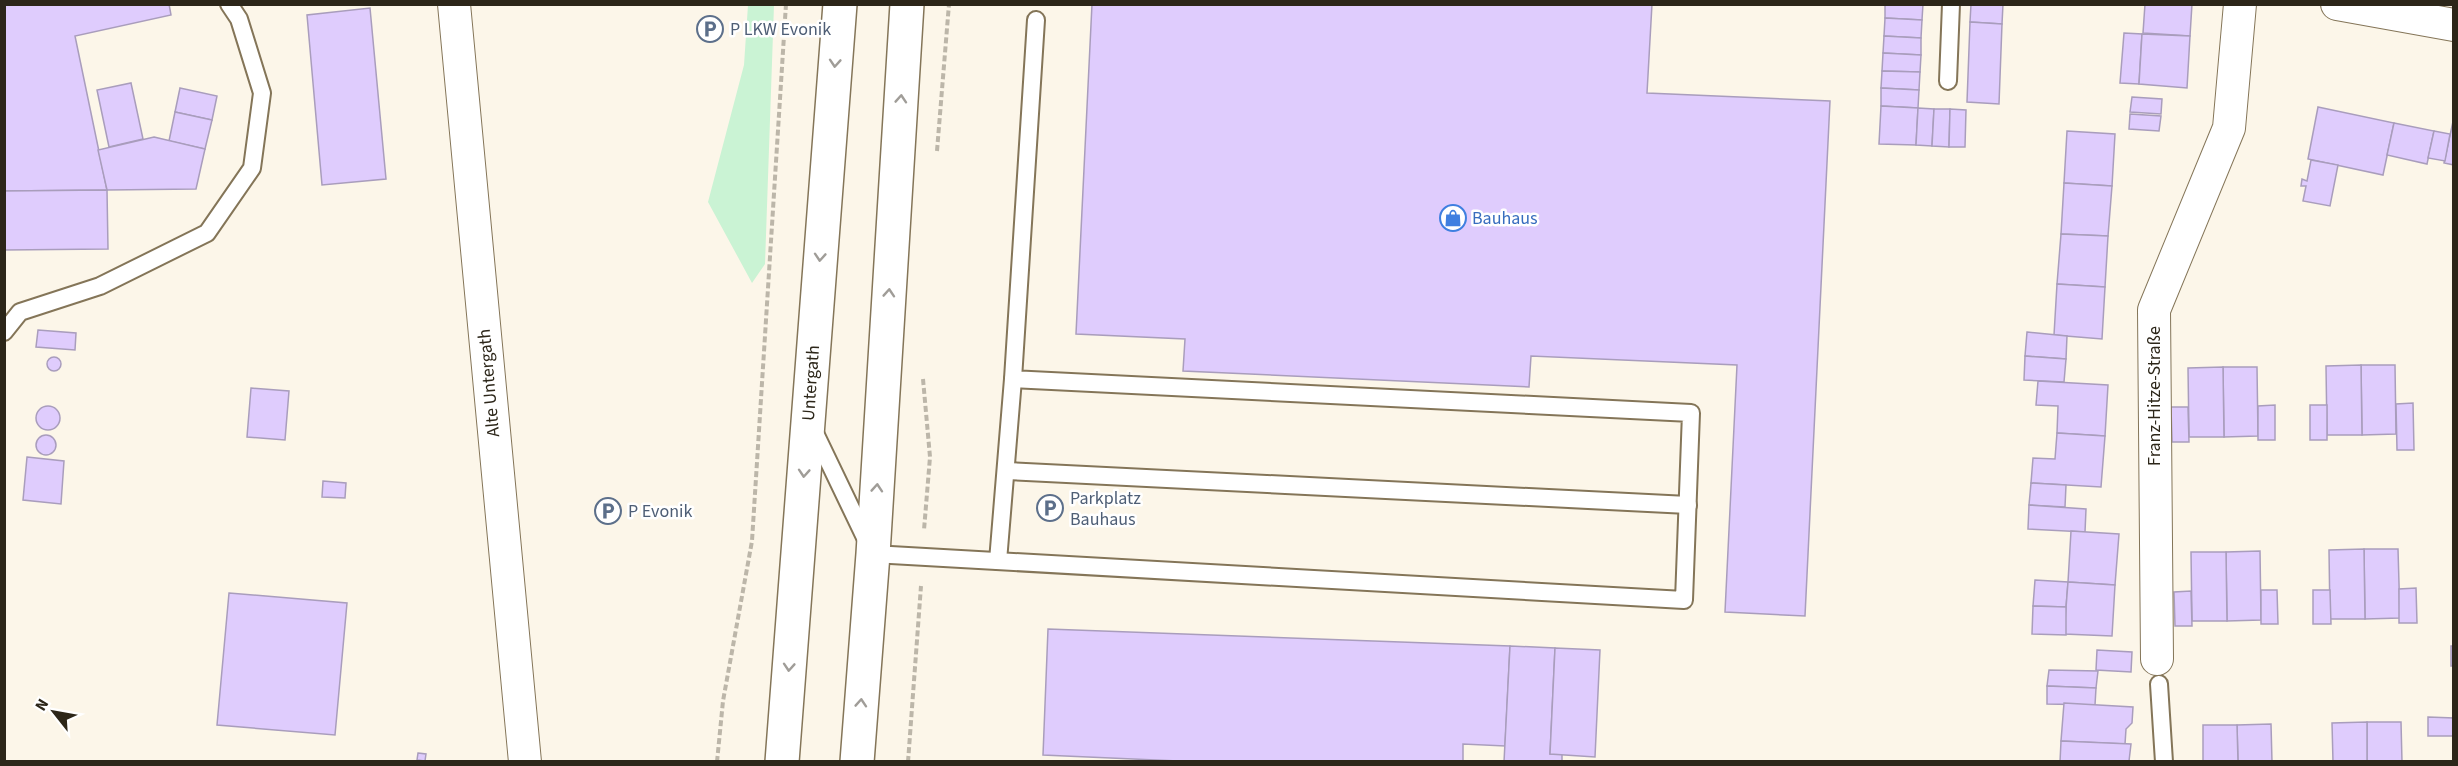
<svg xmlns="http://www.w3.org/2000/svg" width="2458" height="766" font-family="'Source Sans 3',sans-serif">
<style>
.green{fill:#caf3d4}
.building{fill:#dfccfd;stroke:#a99dbc;stroke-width:1.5}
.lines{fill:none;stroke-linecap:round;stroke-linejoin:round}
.service-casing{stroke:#847558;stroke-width:20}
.minor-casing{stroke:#847558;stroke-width:34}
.primary-casing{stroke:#847558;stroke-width:36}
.path{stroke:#bcb6a9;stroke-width:4;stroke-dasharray:6 3;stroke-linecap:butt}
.service{stroke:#fff;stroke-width:16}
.minor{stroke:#fff;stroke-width:32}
.primary{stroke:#fff;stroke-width:33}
.oneway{stroke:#a09d98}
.labels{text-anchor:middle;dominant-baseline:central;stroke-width:5;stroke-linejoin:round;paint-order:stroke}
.service-label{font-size:18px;fill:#4e5e75;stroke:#fff;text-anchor:start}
.shop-label{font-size:18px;fill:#366cbe;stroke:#fff;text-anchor:start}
.street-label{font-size:18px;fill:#2c2619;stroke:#fff}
</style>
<rect width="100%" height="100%" fill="#fcf6e9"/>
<path class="green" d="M748,5H774L765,264L752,283L708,202L744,65Z"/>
<g class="building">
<path d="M4,4H169L171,15L75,36L107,190L4,191Z"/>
<path d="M1092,4H1652L1647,93L1830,101L1805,616L1725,612L1737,365L1531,356L1529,387L1183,371L1185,339L1076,334Z"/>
<path d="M1885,4H1923L1922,20L1885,18Z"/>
<path d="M1971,4H2003L2002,24L1970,22Z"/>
<path d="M2145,4H2192L2190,36L2143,33Z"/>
<path d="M370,8L386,179L322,185L307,15Z"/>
<path d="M1885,18L1922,20L1921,38L1884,36Z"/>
<path d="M1970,22L2002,24L1999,104L1967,102Z"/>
<path d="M2124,33L2142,34L2139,84L2120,83Z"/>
<path d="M2142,34L2190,36L2187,88L2139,84Z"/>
<path d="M1884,36L1921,38V55L1883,53Z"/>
<path d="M1883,53L1921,55L1920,72L1882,71Z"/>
<path d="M1882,71L1920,72L1919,90L1881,88Z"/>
<path d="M131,83L143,139L109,147L97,90Z"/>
<path d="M180,88L217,96L212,120L175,112Z"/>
<path d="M1881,88L1919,90L1918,108L1881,106Z"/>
<path d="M2132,97L2162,99L2161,114L2130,112Z"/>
<path d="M1881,106L1918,108L1916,145L1879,144Z"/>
<path d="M2318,107L2394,123L2383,175L2308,159Z"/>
<path d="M1918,108L1934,109L1932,146L1916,145Z"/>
<path d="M1934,109H1950L1949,147L1932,146Z"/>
<path d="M1950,109L1966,110L1965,147H1949Z"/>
<path d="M175,112L212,120L205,149L169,141Z"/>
<path d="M2130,114L2161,116L2159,131L2129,129Z"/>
<path d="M2454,117V165L2444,163Z"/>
<path d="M2394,123L2434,131L2427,164L2387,155Z"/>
<path d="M2067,131L2115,134L2112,186L2064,183Z"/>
<path d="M2434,131L2450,134L2445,161L2428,158Z"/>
<path d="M154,137L205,149L196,189L107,190L98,150Z"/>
<path d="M2311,160L2338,165L2330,206L2303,201L2306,186H2301L2302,179L2307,181Z"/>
<path d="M2064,183L2112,186L2108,236L2061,234Z"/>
<path d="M107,190L108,249L4,250V191Z"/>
<path d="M2061,234L2108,236L2105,287L2057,284Z"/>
<path d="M2057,284L2105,287L2102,339L2054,335Z"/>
<path d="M38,330L76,333L75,350L36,347Z"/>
<path d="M2027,332L2067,336L2066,359L2025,356Z"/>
<path d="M2025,356L2066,359L2064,382L2024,380Z"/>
<circle cx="54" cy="364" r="7"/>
<path d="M2361,365H2395L2396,434L2362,435Z"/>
<path d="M2361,365L2362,435H2327L2326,366Z"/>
<path d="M2223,367H2257L2258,436L2224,437Z"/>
<path d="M2223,367L2224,437H2189L2188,368Z"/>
<path d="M2038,381L2108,385L2105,436L2057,433L2058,406L2036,405Z"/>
<path d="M251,388L289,391L285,440L247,437Z"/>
<path d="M2413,403L2414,450H2397L2396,404Z"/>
<path d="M2275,405V440H2258V406Z"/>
<rect x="2310" y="405" width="17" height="35"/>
<circle cx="48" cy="418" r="12"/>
<path d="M2171,407H2188L2189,442H2172Z"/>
<path d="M2057,433L2105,436L2101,487L2031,483L2033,458L2055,459Z"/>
<circle cx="46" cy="445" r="10"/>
<path d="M27,457L64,461L61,504L23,500Z"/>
<path d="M323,481L346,483L345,498L322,497Z"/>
<path d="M2031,483L2066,485L2065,507L2029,505Z"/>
<path d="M2029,505L2086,509L2085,532L2028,529Z"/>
<path d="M2071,531L2119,534L2115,585L2068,582Z"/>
<path d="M2364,549H2398L2400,618L2365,619Z"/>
<path d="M2364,549L2365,619H2330L2329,550Z"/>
<path d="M2260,551L2261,620L2227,621L2226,552Z"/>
<path d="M2191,552H2226L2227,621H2192Z"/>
<path d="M2035,580L2068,582L2066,607L2033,606Z"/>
<path d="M2068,582L2115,585L2112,636L2064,634Z"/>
<path d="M2416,588L2417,623H2399V589Z"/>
<path d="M2261,590H2277L2278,624H2261Z"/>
<path d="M2313,590H2330L2331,624H2313Z"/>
<path d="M2191,591L2192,626H2175L2174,592Z"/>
<path d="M229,593L347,603L335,735L217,725Z"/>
<path d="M2033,606L2066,607V635L2032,634Z"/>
<path d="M1048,629L1510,646L1505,746L1463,744V762H1201L1043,755Z"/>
<path d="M1510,646L1555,648L1550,754H1562V762H1504Z"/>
<rect x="2451" y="646" width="3" height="20"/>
<path d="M1555,648L1600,650L1595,757L1550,754Z"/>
<path d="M2097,650L2132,652L2131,672L2096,670Z"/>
<path d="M2049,670L2098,671L2096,688L2047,686Z"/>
<path d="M2047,686L2096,688L2095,705L2047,704Z"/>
<path d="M2064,703L2133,707L2132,723L2126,729L2125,744L2061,741Z"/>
<path d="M2428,717L2454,718L2453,736H2428Z"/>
<path d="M2367,722H2401L2402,762H2367Z"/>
<path d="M2367,722V762H2333L2332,723Z"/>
<path d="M2271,724L2272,762H2238L2237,725Z"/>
<path d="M2203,725H2237L2238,762H2203Z"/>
<path d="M2061,741L2131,744L2129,761L2060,762Z"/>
<path d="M418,753L426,754L425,761L417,760Z"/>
</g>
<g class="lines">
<defs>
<g id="service">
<path d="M1948,81L1951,4"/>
<path d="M4,332L20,312L100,286L207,233L252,168L262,93L239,19L229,4"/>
<path d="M813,429L873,554L1684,600L1691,413L1013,379L1036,20"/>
<path d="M1007,471L1688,505"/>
<path d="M998,561L1013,379"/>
<path d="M2159,684L2164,762"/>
</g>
<g id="minor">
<path d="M454,4L525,762"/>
<path d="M2337,4L2454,25"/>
<path d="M2157,659L2154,310L2229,128L2240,4"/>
</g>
<g id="primary">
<path d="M782,762L840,4"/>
<path d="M857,762L873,554L907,4"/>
</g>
</defs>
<use href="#service" class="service-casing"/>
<use href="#minor" class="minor-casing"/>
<use href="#primary" class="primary-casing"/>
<g class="path">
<path d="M937,151L949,4"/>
<path d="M923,379L930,457L924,530"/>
<path d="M717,762L723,701L752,541L786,4"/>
<path d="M908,762L921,586"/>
</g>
<use href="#service" class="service"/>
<use href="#minor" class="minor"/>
<use href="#primary" class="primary"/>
</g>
<defs><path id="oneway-chevron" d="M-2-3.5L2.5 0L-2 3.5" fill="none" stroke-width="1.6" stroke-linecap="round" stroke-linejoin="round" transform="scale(1.5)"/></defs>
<g class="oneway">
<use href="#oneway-chevron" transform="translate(835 63) rotate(94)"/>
<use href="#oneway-chevron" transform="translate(901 99) rotate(-86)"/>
<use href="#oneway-chevron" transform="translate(820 257) rotate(94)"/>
<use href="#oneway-chevron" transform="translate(889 293) rotate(-86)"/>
<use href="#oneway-chevron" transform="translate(804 473) rotate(94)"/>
<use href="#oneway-chevron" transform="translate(877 488) rotate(-86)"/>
<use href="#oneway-chevron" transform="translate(789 667) rotate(94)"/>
<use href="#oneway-chevron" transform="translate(861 703) rotate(-86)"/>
</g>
<defs>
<symbol id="parking-ring" viewBox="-11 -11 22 22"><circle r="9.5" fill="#fff" stroke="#5c6f8a" stroke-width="1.5"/><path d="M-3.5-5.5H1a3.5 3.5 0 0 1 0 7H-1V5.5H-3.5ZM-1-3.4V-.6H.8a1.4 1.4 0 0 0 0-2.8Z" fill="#5c6f8a"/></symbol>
<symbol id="shop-ring" viewBox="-11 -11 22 22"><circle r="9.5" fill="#fff" stroke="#3f7fe0" stroke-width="1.5"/><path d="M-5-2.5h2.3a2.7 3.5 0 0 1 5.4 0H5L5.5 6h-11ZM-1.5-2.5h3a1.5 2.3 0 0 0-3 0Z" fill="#3f7fe0"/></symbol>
</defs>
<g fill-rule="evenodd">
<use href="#parking-ring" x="695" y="14" width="30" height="30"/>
<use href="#shop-ring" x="1438" y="203" width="30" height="30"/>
<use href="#parking-ring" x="1035" y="493" width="30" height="30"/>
<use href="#parking-ring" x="593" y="496" width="30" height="30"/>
</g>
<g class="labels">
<g class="service-label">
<text x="730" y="29">P LKW Evonik</text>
<text x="1070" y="498">Parkplatz<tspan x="1070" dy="21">Bauhaus</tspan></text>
<text x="628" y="511">P Evonik</text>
</g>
<g class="shop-label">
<text x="1472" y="218">Bauhaus</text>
</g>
<g class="street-label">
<text transform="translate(489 383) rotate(-95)">Alte Untergath</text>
<text transform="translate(811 383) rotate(-86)">Untergath</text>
<text transform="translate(2154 396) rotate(-90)">Franz-Hitze-Straße</text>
</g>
</g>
<rect width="2458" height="766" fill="none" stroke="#2c2619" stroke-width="12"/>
<g transform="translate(54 712) rotate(301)" stroke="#ffffff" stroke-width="4.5" paint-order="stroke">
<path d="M0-4.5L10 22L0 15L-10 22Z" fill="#2c2619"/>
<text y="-9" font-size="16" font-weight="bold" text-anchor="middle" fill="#2c2619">N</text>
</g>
</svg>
